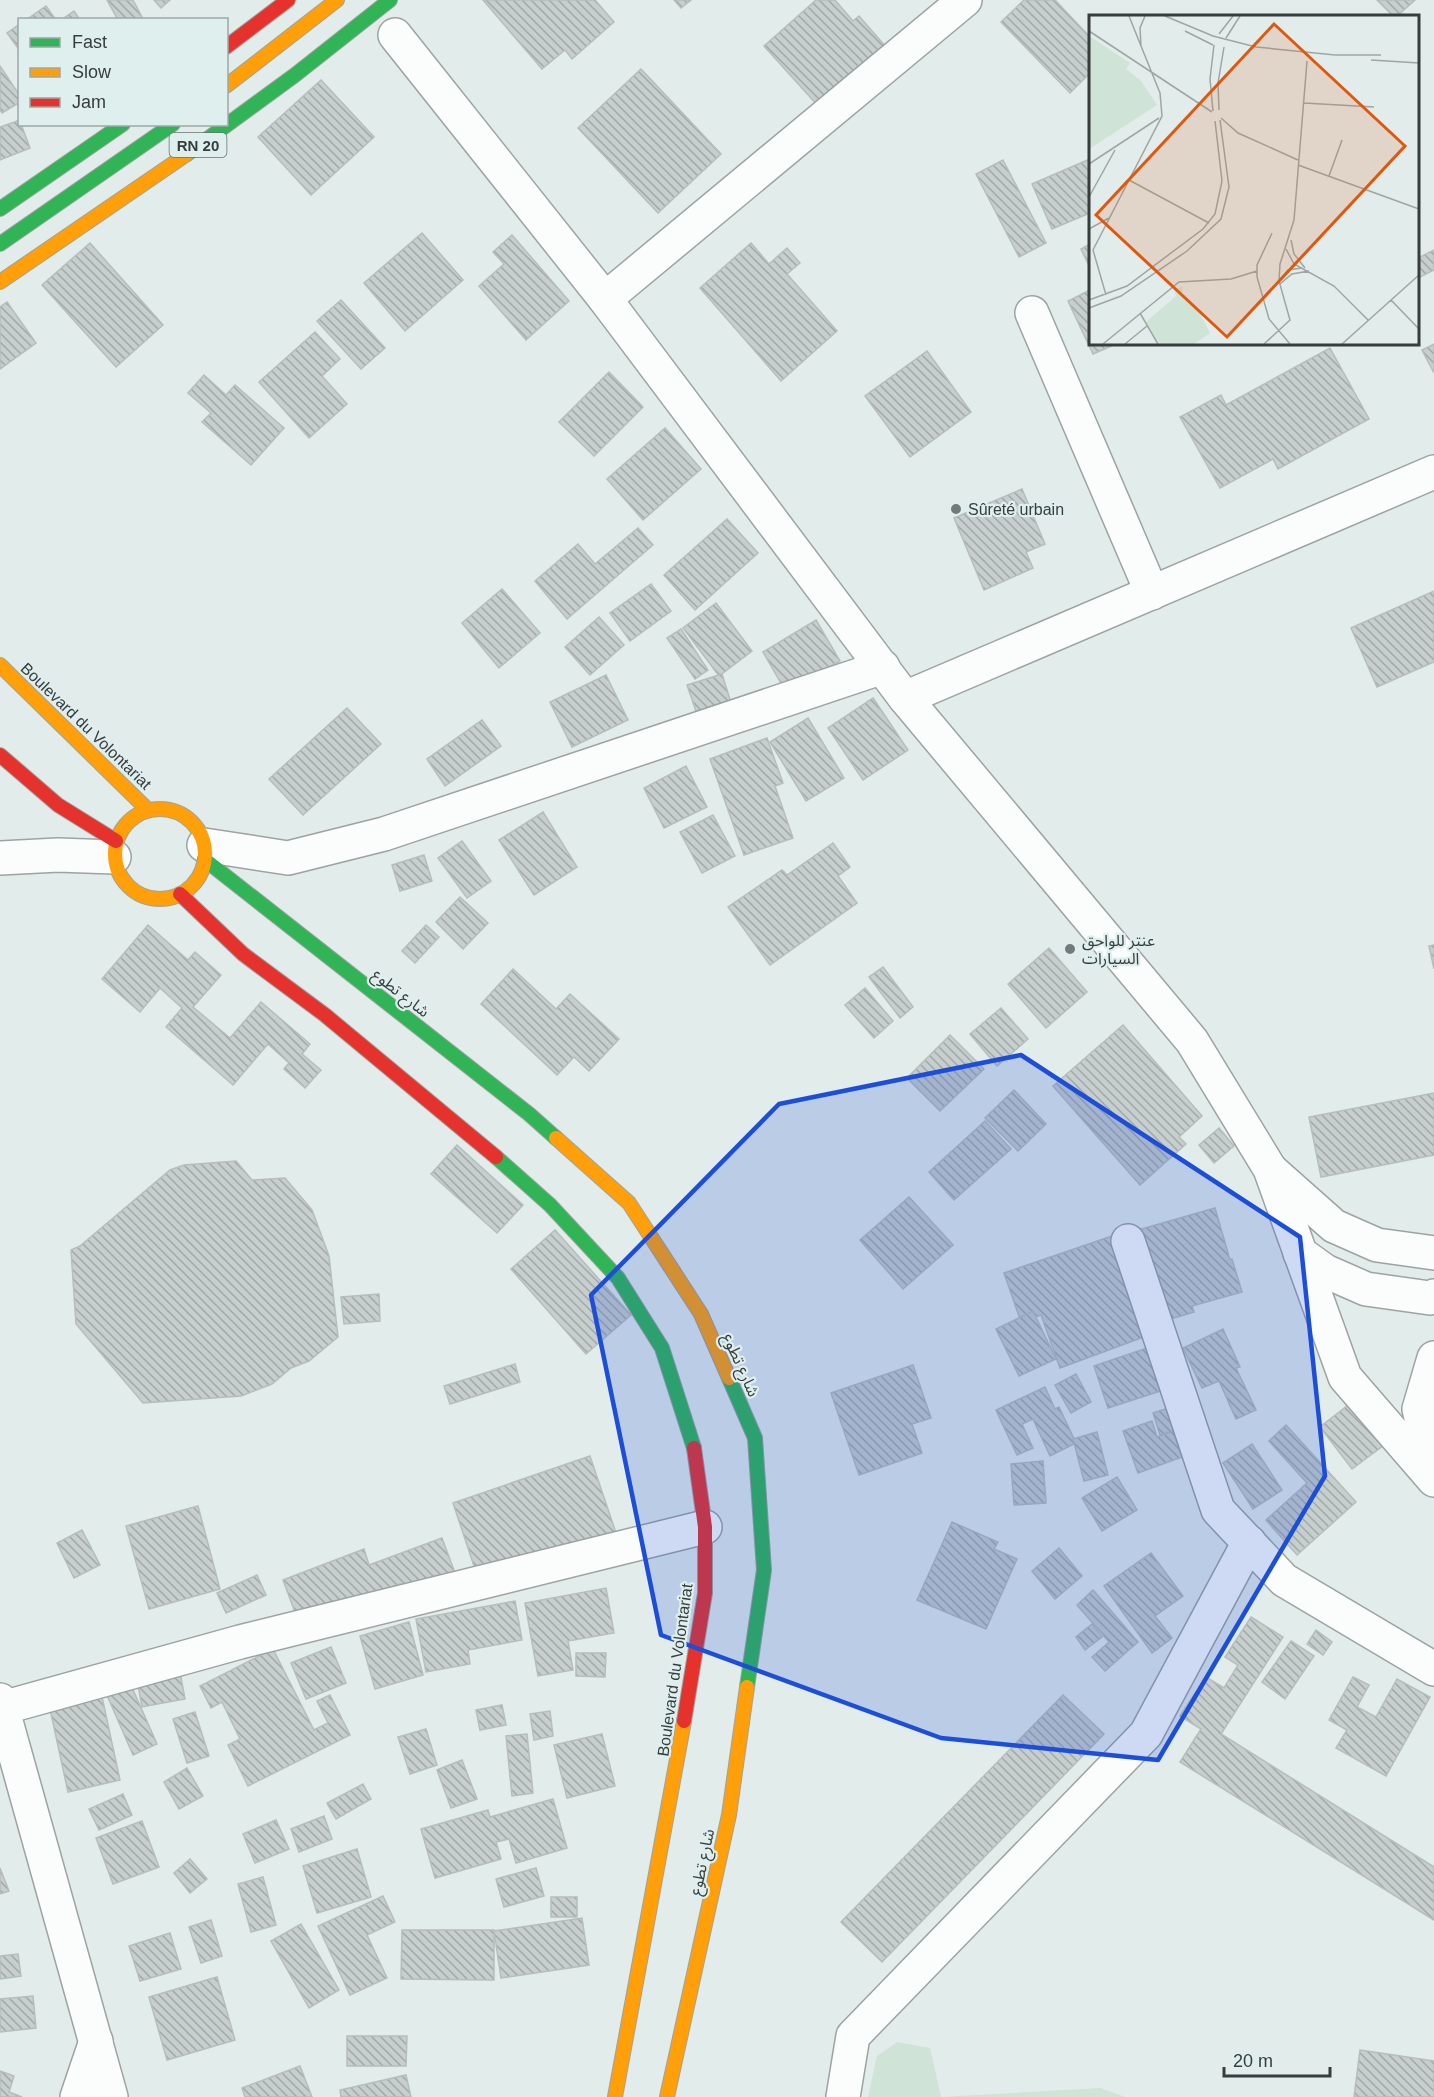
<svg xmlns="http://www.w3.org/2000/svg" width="1434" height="2097" font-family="Arial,'Noto Sans Arabic',sans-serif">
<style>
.green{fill:#cfe3d6}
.building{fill:url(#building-back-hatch);stroke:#b6bdbd;stroke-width:1.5}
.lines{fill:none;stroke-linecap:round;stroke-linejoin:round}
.street-casing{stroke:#9da3a2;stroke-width:36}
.fast-casing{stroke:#9da3a2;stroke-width:16}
.slow-casing{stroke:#9da3a2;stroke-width:16}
.jam-casing{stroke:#9da3a2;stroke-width:16}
.street{stroke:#fbfcfc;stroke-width:33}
.fast{stroke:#30b455;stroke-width:14}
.slow{stroke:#ff9f0a;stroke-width:14}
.jam{stroke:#e5322d;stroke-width:14}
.marked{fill:#1d4ed8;fill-opacity:0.2;stroke:#1d4ed8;stroke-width:4.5;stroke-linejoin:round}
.poi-dot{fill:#737a7a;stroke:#dfefee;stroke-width:2}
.labels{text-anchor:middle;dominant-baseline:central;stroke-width:4.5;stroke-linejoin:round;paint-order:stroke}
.shield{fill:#dfefee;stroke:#697272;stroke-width:1.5}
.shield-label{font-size:15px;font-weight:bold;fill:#373d3d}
.poi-label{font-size:16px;fill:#373d3d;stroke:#dfefee;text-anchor:start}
.street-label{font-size:16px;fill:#373d3d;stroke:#dfefee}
.inset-road{fill:none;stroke:#9ea6a5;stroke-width:1.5}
.view{fill:#df580e;fill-opacity:0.15;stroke:#df580e;stroke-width:3}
.inset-edge{fill:none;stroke:#373d3d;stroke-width:3}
</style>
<defs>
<pattern id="building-back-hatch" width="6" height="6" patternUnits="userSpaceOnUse" patternTransform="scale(1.5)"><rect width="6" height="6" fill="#c6cece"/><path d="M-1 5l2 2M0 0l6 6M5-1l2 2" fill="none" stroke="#a2a8a8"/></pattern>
</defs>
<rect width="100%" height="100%" fill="#e2ecea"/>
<path class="green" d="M897,2042L930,2048L941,2097L1100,2088L1125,2097H868L877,2056Z"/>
<g class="building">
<path d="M107,0H133L142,17L138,20H118Z"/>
<path d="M154,0H170L161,8Z"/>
<path d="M483,0H595L614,22L572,59L565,50L542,69Z"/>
<path d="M674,0H691L681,8Z"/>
<path d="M816,0H835L853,21L859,16L886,47L819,107L764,46Z"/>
<path d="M1024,0H1055L1090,37V73L1070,93L1001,22Z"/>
<path d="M1377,0H1415L1397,16H1393Z"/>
<path d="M46,6L56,20H26Z"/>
<path d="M74,11L80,20H61Z"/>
<path d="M20,24V51L7,33Z"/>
<path d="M0,66L20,96V102L2,113L0,110Z"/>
<path d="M641,69L721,154L658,213L578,128Z"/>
<path d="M321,80L374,137L311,195L258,137Z"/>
<path d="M20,120V124H21L30,148L0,160V127Z"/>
<path d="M1090,159V213L1052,229L1032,184Z"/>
<path d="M1003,160L1046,243L1019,257L976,174Z"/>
<path d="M422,233L463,280L405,331L364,283Z"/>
<path d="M512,235L569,301L526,340L479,286L504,264L493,252Z"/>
<path d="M90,243L163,325L116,367L42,285Z"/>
<path d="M751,243L769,264L787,248L800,263L787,274L837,331L781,381L700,288Z"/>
<path d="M1090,244V268L1081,249Z"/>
<path d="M1434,250V270L1418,278V258Z"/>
<path d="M1090,290V344H1116L1093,354L1068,301Z"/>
<path d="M341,300L385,348L361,369L317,321Z"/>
<path d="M7,302L36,343L0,369V307Z"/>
<path d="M315,332L340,359L322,376L347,404L309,438L259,382Z"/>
<path d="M1434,344V373L1422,350Z"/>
<path d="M1330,348L1369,419L1278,469L1273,459L1220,488L1180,417L1221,395L1226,405Z"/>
<path d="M927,351L971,412L910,457L865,396Z"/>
<path d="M609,372L643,407L594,456L559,422Z"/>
<path d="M204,375L226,395L235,385L284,428L251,465L202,422L211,413L188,393Z"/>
<path d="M665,428L701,469L643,520L607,479Z"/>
<path d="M1022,489L1045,544L1026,552L1033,568L984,590L954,518Z"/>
<path d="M727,519L758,553L695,610L664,575Z"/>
<path d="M638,528L653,545L567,619L535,581L578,544L595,564Z"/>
<path d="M651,584L671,611L630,641L610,613Z"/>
<path d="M502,589L540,633L499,668L462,623Z"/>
<path d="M1434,591V662L1377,687L1351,628Z"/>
<path d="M716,603L752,651L719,676L683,628Z"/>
<path d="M599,617L624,645L590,675L565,647Z"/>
<path d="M816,620L840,661L786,692L763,652Z"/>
<path d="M681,629L708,670L695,679L667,638Z"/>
<path d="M722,674L732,706L698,717L687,685Z"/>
<path d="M606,675L628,720L572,747L550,702Z"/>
<path d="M873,698L908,750L863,780L828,728Z"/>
<path d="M347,708L381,744L303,815L269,779Z"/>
<path d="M808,718L844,778L806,801L770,742Z"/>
<path d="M482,720L501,746L445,786L427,759Z"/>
<path d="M767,738L783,783L775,786L793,838L744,855L710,759Z"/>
<path d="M686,766L707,807L664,828L644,788Z"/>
<path d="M543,812L577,867L534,895L499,840Z"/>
<path d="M713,815L735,856L702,873L680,832Z"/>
<path d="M462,841L491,881L467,898L438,858Z"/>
<path d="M833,843L850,867L838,876L857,903L770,965L728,907L782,870L787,875Z"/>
<path d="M424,855L432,881L400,891L392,865Z"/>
<path d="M460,897L488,923L463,949L436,922Z"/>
<path d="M148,925L188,960L195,952L221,975L193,1007L230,1038L261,1002L310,1044L302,1054L321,1070L305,1088L284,1069L289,1063L268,1044L233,1085L166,1027L182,1008L160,988L140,1012L102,979Z"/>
<path d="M426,925L439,937L415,963L402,951Z"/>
<path d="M1434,945V969L1429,946Z"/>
<path d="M1049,948L1087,992L1046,1028L1008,984Z"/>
<path d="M883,967L913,1007L900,1018L869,977Z"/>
<path d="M513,969L556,1009L570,994L619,1039L589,1071L574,1057L557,1075L481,1004Z"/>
<path d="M865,988L893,1021L874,1038L845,1005Z"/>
<path d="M1001,1008L1028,1039L997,1066L970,1034Z"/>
<path d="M1123,1025L1202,1116L1179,1137L1186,1144L1140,1185L1053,1086Z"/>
<path d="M950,1035L984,1069L940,1111L907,1078Z"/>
<path d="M1014,1090L1046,1124L1018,1151L985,1118Z"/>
<path d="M1434,1093V1155L1321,1177L1309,1117Z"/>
<path d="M985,1121L1011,1149L954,1200L929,1172Z"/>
<path d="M1219,1128L1234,1146L1214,1163L1199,1145Z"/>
<path d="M457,1145L523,1205L497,1233L431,1174Z"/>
<path d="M236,1161L252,1180L285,1178L312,1210L329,1256L338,1337L309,1361L291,1368L272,1384L241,1396L143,1403L76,1324L71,1250L80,1246L170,1170L184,1165Z"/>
<path d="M909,1197L953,1245L903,1289L860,1240Z"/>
<path d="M1215,1208L1230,1260L1232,1259L1242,1292L1192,1306L1194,1312L1164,1321L1138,1230Z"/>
<path d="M555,1230L631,1315L586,1354L511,1269Z"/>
<path d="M1115,1235L1149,1335L1060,1368L1041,1315L1021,1322L1004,1273Z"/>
<path d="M379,1294L380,1321L344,1324L341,1297Z"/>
<path d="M1033,1311L1056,1359L1019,1376L996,1329Z"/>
<path d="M1223,1329L1240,1367L1236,1368L1256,1410L1236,1419L1219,1381L1202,1388L1183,1348Z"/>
<path d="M1165,1342L1179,1385L1108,1408L1094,1366Z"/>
<path d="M515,1364L520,1382L450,1404L444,1386Z"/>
<path d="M913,1365L931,1418L912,1424L922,1453L859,1475L831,1393Z"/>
<path d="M1076,1374L1091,1402L1071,1413L1055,1385Z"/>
<path d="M1045,1387L1055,1409L1059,1407L1076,1443L1050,1456L1033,1419L1022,1424L1033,1448L1017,1455L996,1410Z"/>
<path d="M1352,1402L1384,1445L1352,1469L1320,1427Z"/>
<path d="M1178,1405L1185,1427L1160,1435L1153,1413Z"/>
<path d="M1152,1421L1157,1437L1173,1431L1182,1457L1138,1473L1123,1431Z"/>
<path d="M1286,1425L1356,1502L1297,1555L1266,1520L1307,1483L1269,1441Z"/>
<path d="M1097,1432L1108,1475L1084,1481L1073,1439Z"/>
<path d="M1252,1444L1282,1490L1253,1509L1223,1463Z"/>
<path d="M590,1456L617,1536L480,1584L453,1503Z"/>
<path d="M1043,1461L1046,1503L1014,1505L1011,1464Z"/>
<path d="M1117,1477L1137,1510L1102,1531L1082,1498Z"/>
<path d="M198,1506L220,1589L149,1609L126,1526Z"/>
<path d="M952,1522L998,1542L994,1549L1017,1559L986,1629L917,1600Z"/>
<path d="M82,1530L100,1565L74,1578L57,1543Z"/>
<path d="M442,1538L458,1581L406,1600L400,1584L378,1592L302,1631L283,1580L364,1549L369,1565Z"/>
<path d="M1059,1548L1082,1576L1055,1599L1032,1571Z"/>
<path d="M1151,1553L1183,1596L1155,1616L1172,1638L1152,1653L1104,1586Z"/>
<path d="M257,1575L266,1595L226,1613L217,1593Z"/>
<path d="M606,1588L614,1633L568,1641L573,1670L538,1676L525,1603Z"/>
<path d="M1093,1590L1138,1642L1105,1671L1092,1657L1109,1642L1077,1605Z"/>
<path d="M515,1601L522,1640L468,1650L470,1664L426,1672L416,1619Z"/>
<path d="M1251,1617L1283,1637L1221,1734L1434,1867V1920L1180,1762L1201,1729L1180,1716L1206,1677L1224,1688L1238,1665L1225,1657Z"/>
<path d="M409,1622L423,1675L375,1689L360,1636Z"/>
<path d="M1092,1624L1102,1637L1085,1650L1076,1637Z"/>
<path d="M1316,1630L1332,1642L1323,1655L1307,1644Z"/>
<path d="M1291,1641L1314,1656L1285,1699L1262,1682Z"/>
<path d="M331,1647L346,1683L306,1699L291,1663Z"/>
<path d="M273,1649L314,1730L328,1723L317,1701L330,1695L350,1735L248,1786L228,1745L240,1739L222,1702L211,1708L200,1686Z"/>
<path d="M576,1653H606L605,1677L576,1676Z"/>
<path d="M180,1672L185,1699L142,1707L137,1680Z"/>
<path d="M1353,1677L1369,1685L1357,1707L1376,1717L1397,1679L1430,1697L1386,1776L1336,1748L1347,1730L1329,1720Z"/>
<path d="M130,1683L157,1744L133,1755L106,1693Z"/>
<path d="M1063,1695L1104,1734L882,1962L841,1922Z"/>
<path d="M102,1697L120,1780L68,1792L50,1709Z"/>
<path d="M502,1705L506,1725L480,1730L476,1710Z"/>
<path d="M550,1711L553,1736L534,1740L530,1714Z"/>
<path d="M195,1712L209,1756L187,1763L173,1719Z"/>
<path d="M426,1729L437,1765L410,1774L398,1737Z"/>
<path d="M527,1734L533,1793L512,1796L506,1736Z"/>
<path d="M602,1734L615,1786L567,1798L554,1745Z"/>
<path d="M462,1760L477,1799L451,1808L437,1770Z"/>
<path d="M187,1768L203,1796L179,1809L164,1782Z"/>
<path d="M363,1784L371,1799L336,1819L327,1803Z"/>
<path d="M123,1794L132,1815L99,1830L89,1809Z"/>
<path d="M553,1799L567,1848L516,1863L509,1839L496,1842L501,1859L435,1878L421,1829L488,1810L490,1817Z"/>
<path d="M324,1816L332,1839L299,1852L291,1829Z"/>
<path d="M276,1820L289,1849L255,1863L243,1834Z"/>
<path d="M142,1821L159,1867L113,1884L96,1838Z"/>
<path d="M357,1849L371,1897L317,1913L303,1866Z"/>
<path d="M190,1859L207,1879L190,1893L174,1873Z"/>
<path d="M0,1868L9,1891L0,1894Z"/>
<path d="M536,1868L544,1896L504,1907L496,1879Z"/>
<path d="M263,1877L276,1925L251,1932L238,1884Z"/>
<path d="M383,1896L395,1922L367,1935L387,1978L350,1995L318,1926Z"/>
<rect x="551" y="1897" width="26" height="20"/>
<path d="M582,1918L589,1965L501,1978L494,1931Z"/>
<path d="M211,1920L222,1956L201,1963L189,1927Z"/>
<path d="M301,1924L339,1990L309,2008L271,1941Z"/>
<path d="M402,1930H494V1980L401,1979Z"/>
<path d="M170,1933L181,1969L140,1981L129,1946Z"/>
<path d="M18,1954L21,1976L0,1979V1956Z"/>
<path d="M217,1977L235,2040L167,2060L149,1997Z"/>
<path d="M33,1996L36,2028L0,2032V1999Z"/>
<path d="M347,2036H407L406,2066H347Z"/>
<path d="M1360,2050L1434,2061V2097H1354Z"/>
<path d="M300,2066L312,2097H245L242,2088Z"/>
<path d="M0,2071L14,2076L9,2092L22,2097H0Z"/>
<path d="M406,2075L411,2097H341L340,2090Z"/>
</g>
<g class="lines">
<defs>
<g id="street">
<path d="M395,35L605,299L905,698L1192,1041L1270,1169L1345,1377L1434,1480"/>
<path d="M605,299L965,0"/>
<path d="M1032,313L1152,593"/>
<path d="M905,698L1434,472"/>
<path d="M204,845L288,858L384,834L883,667"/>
<path d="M0,858L58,855L114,857"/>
<path d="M1272,1171L1334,1226L1377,1245L1434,1253"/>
<path d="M1128,1241L1218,1510L1284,1580L1434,1669"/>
<path d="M1300,1253L1325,1271L1366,1289L1430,1298L1434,1296"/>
<path d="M1434,1358L1419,1409L1434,1476"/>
<path d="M0,1700L111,2097"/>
<path d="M2,1708L240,1642L705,1527"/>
<path d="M77,2097L96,2041"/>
<path d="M843,2097L853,2036L1146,1734L1249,1542"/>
</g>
<g id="fast">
<path d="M187,154L295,75L390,0"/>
<path d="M0,209L123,124"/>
<path d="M0,244L173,124"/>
<path d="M204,859L529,1114L556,1138"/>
<path d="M496,1157L550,1205L618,1278L662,1348L694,1448"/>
<path d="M729,1378L755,1438L764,1570L747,1687"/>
</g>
<g id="slow">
<path d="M226,86L337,0"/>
<path d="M0,282L187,154"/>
<path d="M0,665L148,810"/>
<circle cx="160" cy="854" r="45"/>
<path d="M556,1138L629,1203L701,1314L729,1378"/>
<path d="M615,2097L684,1721"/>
<path d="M667,2097L729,1815L747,1687"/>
</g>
<g id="jam">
<path d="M226,47L288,0"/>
<path d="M0,755L58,805L116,841"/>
<path d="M180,894L243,954L325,1015L496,1157"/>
<path d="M684,1721L705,1593V1527L694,1448"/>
</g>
</defs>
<use href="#street" class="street-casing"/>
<use href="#fast" class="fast-casing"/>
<use href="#slow" class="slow-casing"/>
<use href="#jam" class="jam-casing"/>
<use href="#street" class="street"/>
<use href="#fast" class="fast"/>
<use href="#slow" class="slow"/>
<use href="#jam" class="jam"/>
</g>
<path class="marked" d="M1021,1055L1300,1237L1325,1476L1158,1760L941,1738L661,1635L591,1295L779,1104Z"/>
<g class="poi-dot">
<circle cx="956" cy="509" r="6"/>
<circle cx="1070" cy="949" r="6"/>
</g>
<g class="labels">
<rect class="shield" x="169.5" y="133" width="57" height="24" rx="4.5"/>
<g class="shield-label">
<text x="198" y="145">RN 20</text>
</g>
<g class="poi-label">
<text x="968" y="509">Sûreté urbain</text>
<text x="1082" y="940">عنتر للواحق<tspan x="1082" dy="18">السيارات</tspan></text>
</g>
<g class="street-label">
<text transform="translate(86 726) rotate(44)">Boulevard du Volontariat</text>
<text transform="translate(401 993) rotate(38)">شارع تطوع</text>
<text transform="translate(741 1365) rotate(66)">شارع تطوع</text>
<text transform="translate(675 1670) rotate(-82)">Boulevard du Volontariat</text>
<text transform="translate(702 1862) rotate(-78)">شارع تطوع</text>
</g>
</g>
<g transform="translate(1089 15)">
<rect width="330" height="330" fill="#e2ecea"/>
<path d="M94,271L93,280L108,293L121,318L105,329H71L57,307L87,281L85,275Z" fill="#cfe3d6"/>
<path d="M0,21L41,48L37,54L52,66L68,90L0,134Z" fill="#cfe3d6"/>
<path class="inset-road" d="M40,1L52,31L51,13L56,1M76,1L124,21L167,32L246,40H292M0,16L123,97M96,16L124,30M130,19L144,1M137,23L151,1M282,45L330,48M215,88L285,92M130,95L129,68L135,32M124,96L121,64L125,30M132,103L149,118L209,145M0,149L70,103M209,150L330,194M240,161L253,125M40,165L120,208M0,182L26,135M0,214L20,203M183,218L168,250V262L180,304L201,329M202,225L205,239L216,253M197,234L205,249L245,271L279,305M192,264L199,255L213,253M191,269L203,259L220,256M17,280L4,235L73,101L71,78L52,31M0,285L38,271L114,214L126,199L133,166L126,106M302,285L330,314M0,293L32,281L98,236L132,204L140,172L131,105M51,298L69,329M14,329L90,267L142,264L168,256M36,329L58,311M175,329L201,305L190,266L191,249L205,205L218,46M253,329L330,260"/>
<path class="view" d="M185,9L316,131L138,322L7,200Z"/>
<rect width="330" height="330" class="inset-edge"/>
</g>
<rect x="18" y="18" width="210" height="108" fill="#dfefee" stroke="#9ca8a7" stroke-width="1.5"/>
<rect x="30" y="38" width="30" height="9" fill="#30b455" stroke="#9ca8a7" stroke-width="1.5"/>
<text x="72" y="48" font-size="18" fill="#373d3d">Fast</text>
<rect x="30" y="68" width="30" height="9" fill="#ff9f0a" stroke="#9ca8a7" stroke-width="1.5"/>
<text x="72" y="78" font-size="18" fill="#373d3d">Slow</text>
<rect x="30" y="98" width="30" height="9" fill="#e5322d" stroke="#9ca8a7" stroke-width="1.5"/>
<text x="72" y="108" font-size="18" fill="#373d3d">Jam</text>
<path d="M1224 2067v9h106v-9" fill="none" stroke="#373d3d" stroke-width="3"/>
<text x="1233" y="2067" font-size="18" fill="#373d3d" stroke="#dfefee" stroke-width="4.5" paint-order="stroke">20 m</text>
</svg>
